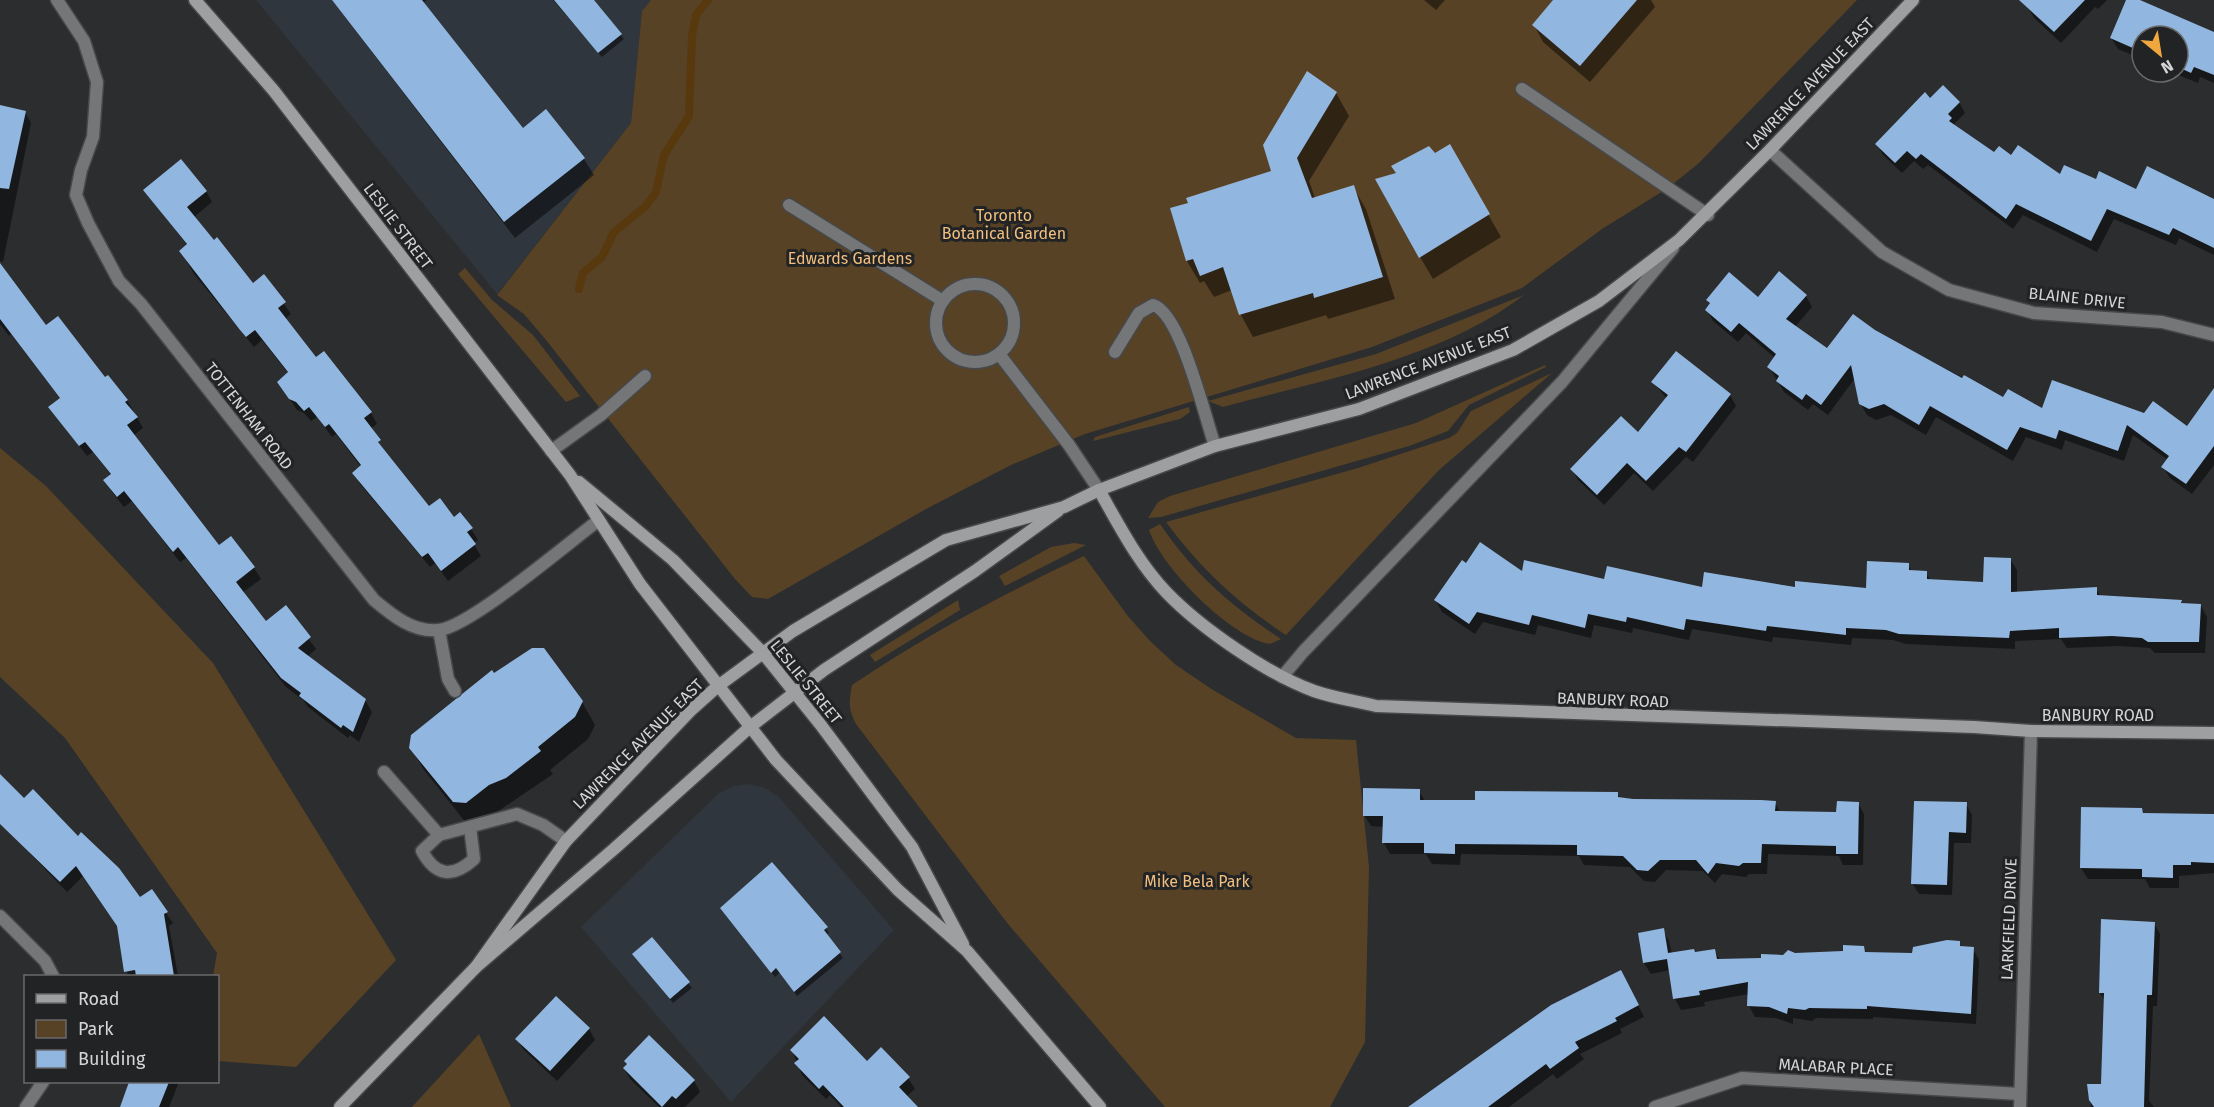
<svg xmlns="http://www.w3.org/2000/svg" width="2214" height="1107" font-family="'Fira Sans',sans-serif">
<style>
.built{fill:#30363d}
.green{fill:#584226}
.shadow{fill:#0007}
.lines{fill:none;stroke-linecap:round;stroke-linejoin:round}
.stream{stroke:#57390d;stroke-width:8}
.building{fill:#91b6df}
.lane-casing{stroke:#46484a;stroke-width:15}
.street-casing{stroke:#46484a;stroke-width:15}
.secondary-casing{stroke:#46484a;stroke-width:15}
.lane{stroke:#757677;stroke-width:12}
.street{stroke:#757677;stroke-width:12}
.secondary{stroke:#9d9fa1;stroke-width:12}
.labels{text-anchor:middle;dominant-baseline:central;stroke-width:6;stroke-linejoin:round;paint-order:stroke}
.street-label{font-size:16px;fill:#d4d5d7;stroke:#212325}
.park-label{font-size:16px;fill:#f3bf7e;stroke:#212325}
</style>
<rect width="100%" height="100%" fill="#2b2d2f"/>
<g class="built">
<path d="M256,0H651L642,11L631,123L497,294Z"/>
<path d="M748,784L763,787L778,796L894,930L731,1102L581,927L719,793L734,786Z"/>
</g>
<g class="green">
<path d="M651,0H1857L1699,163L1668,188L1602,229L1522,288L1372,347L1085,434L1011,465L926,509L768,599L752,597L735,579L546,340L524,314L497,295L631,123L642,11Z"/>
<path d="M465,268L492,300L533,335L580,396L566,402L458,274Z"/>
<path d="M1524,295C1441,359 1322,380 1223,407L1208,401L1376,354Z"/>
<path d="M1545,365L1546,367L1469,405L1448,431L1409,446L1161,517L1148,518L1158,502L1170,496L1416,423Z"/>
<path d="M1552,373L1439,470L1286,635C1238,604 1200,568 1166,522L1358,468L1449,438L1457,433L1471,411Z"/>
<path d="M1189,407L1190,412L1180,419L1093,441L1095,437Z"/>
<path d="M0,448L46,486L213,663L396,960L296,1067L218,1061V976H213L217,953L65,738L0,677Z"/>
<path d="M1160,524C1195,575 1230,605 1281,639L1270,644C1231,638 1161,567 1149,530Z"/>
<path d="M1074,543L1086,545L1005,586L999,576L1051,547Z"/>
<path d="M1084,556L1127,615L1150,641L1176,665L1213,690L1296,738L1356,740L1369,867L1365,1042L1330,1107H1165L1008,924L856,724C848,709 849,701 852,685C926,635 1003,594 1084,556Z"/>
<path d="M958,600L960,610L875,662L870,655Z"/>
<path d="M479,1034L511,1107H412Z"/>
</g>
<g class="shadow">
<path d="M332,0H427L423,3L523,130L584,159L594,175L515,238Z"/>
<path d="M553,0H592L624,39L602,57Z"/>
<path d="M1424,0H1445L1436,10Z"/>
<path d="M1555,0H1651L1655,7L1590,82L1543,42L1534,25Z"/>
<path d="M2034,0H2107L2098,9L2095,7L2061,43L2034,18L2028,7Z"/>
<path d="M2128,0H2136L2214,34V83L2200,77L2198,83L2171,72H2178V36H2142V59L2118,49L2111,38Z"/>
<path d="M1336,93L1349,116L1309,181L1315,198L1353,187L1366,209L1395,299L1328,319L1326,315L1253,337L1241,315L1232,290L1214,297L1204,281L1200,283L1187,261L1172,209L1273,172Z"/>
<path d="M1930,100L1959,102L1965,113L1954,124L1957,128L1995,154L2012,157L2060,176L2096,181L2136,191L2214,201V255L2179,238L2176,245L2114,219L2097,252L2023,215L2013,229L1928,165L1923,169L1914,161L1902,173L1883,155L1877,144Z"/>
<path d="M0,107L25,112L31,123L3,262L0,261Z"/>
<path d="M1449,146L1501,237L1433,279L1420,257L1397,174Z"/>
<path d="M145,191H206L212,202L194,217L253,285L264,276L291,314L285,319L316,359L324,353L371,413L377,424L370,429L385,453L429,508L471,529L478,540L473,543L481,556L448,581L435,563L430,567L360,484L354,473L361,467L336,434L332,437L317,417L311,421L304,413L297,410L279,383L288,373L262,340L254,347L194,274L181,252L188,246Z"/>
<path d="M0,265L46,327L127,400L143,428L133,436L219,547L231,538L254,568L261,579L242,593L266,623L285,607L316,649L307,657L365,700L372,712L359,742L350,735L348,738L308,707L303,700L286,687L186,558L180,562L132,501L124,507L112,492L105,481L112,476L93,452L87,456L50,408L61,399L11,334L9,336L0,324Z"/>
<path d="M1806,296L1812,307L1795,327L1828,350L1874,331L2004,399L2043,411L2187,428L2214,414V465L2192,494L2170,478L2163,467L2168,460L2133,435L2124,461L2065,440L2062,450L2026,437L2013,461L1936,417L1926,435L1891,415L1876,420L1867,415L1860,403L1855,378L1828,415L1813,404L1808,410L1784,392L1769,367L1775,358L1746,333L1738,342L1713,321L1707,310L1711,305L1708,300Z"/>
<path d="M1653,382L1730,395L1736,406L1693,462L1686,457L1653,491L1634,473L1604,505L1578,480L1572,469L1638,434L1667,399Z"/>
<path d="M2010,559L2017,570V593L2096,589L2101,597L2181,601L2183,605L2201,606L2207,617L2205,653H2155L2150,648L2119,646L2067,648L2061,639L2015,641V649L1906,644L1893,640L1852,638L1851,645L1773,637L1772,642L1692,629L1689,640L1633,628L1632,633L1594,625L1591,638L1538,625L1535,635L1483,622L1475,634L1442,612L1436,601L1523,574L1703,589L1868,590L1908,565L1912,572L1926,573L1931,581L1985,583Z"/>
<path d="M582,702L595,725L588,739L550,770L553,774L479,824H467L424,770L411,748Z"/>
<path d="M0,776L24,800L139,899L166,913L173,923L169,926L178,976H128L119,928L83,876L67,892L0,822Z"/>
<path d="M1419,791L1425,801L1476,802L1617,794L1620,798L1633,800L1775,803L1780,812L1838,814L1858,803L1864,814L1863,865H1843L1839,856L1768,854L1767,874H1749L1746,877L1722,874L1715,883L1703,871L1666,870L1655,882L1644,881L1630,867L1584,865L1579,856L1461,854L1460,865L1432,864L1426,854H1390L1384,843V827L1371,826L1364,815Z"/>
<path d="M1966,804L1972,815L1971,843H1954L1952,895L1919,894L1912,883Z"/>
<path d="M2142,810L2145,815L2214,817V873L2179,876V888H2150L2145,879H2088L2081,868Z"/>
<path d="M725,913L826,928L829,933L826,935L843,958L797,996L780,972L775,977Z"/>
<path d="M2154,923L2160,934L2157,1006H2153L2149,1101L2154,1107H2091L2089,1086H2102L2105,1001L2100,993Z"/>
<path d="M1663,930L1669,941L1672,954L1714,950L1720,960H1762L1795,955L1844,953L1864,948L1867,954L1914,955L1959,943L1962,948L1973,949L1979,960L1976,1024L1873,1017V1019L1816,1018L1812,1021L1793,1018V1024L1776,1018L1755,1017L1749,1006V994L1704,1002L1705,1006L1681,1010L1675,999L1670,970L1651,974L1644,963Z"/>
<path d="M652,939L692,988L673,1003L634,955Z"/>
<path d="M1627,983L1644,1017L1620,1029L1622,1033L1580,1054L1584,1059L1557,1079L1553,1074L1509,1107H1427Z"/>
<path d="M589,1029L595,1040L557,1081L524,1050L517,1039Z"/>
<path d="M792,1050L867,1063L908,1078L915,1089L906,1097L916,1107H841L830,1095L826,1099L802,1075Z"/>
<path d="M624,1069L694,1081L700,1092L685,1107H659L631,1080Z"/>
<path d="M131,1082H179L169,1107H121Z"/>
</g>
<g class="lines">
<path class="stream" d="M579,289L583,273L602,257L614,232L646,206L656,192L664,155L689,116L692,36L696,15L708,0"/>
</g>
<g class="building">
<path d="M332,0H422L523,128L546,109L585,158L504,222Z"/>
<path d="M554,0H594L622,34L598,53Z"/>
<path d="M1553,0H1637L1580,66L1532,25Z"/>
<path d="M2019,0H2085L2054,32Z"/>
<path d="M2126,0H2140L2214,32V75L2194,67L2191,73L2178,67V36H2142V52L2110,38Z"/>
<path d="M1307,71L1337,92L1297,158L1312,198L1354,185L1383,277L1314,298L1313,293L1239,315L1223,267L1200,276L1193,259L1186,261L1170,208L1188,203L1186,198L1271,171L1263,145Z"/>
<path d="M1943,85L1960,102L1948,114L1952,118L1949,121L1994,152L1999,146L2011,155L2018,145L2060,174L2064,165L2096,179L2099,171L2136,189L2147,166L2214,199V248L2173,228L2169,235L2107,209L2091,241L2016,204L2006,219L1921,154L1916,159L1907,151L1895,163L1875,144L1925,92L1930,98Z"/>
<path d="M0,105L26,111L9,189L0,188Z"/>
<path d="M1450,144L1490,214L1419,258L1375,179L1396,173L1391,166L1429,146L1435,153Z"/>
<path d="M181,159L207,191L187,207L214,240L217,237L253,283L264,274L286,302L278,308L316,357L324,351L372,412L364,418L381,440L378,442L429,506L440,498L454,517L460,512L473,528L467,532L476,544L441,571L428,553L422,557L352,473L361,465L329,424L325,427L309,407L304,411L296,402L289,399L277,382L288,372L255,330L246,337L240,330L179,251L187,244L143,190Z"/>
<path d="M0,263L46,325L58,316L105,377L108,375L128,400L125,402L138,417L127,425L219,545L231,536L255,567L236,582L266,621L286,605L311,637L298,648L366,699L353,732L343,725L341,728L299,696L301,693L281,678L178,547L173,552L124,491L117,497L103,480L111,474L85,442L79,446L48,407L60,398L0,319Z"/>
<path d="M1779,271L1807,295L1786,319L1827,348L1853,314L1875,330L1962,378L1964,375L2003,397L2008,389L2042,408L2052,380L2144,413L2153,401L2187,426L2214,388V446L2186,484L2161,467L2169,456L2127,425L2118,451L2059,430L2056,439L2020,427L2007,450L1930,406L1919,425L1884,404L1869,409L1859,404L1851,365L1821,405L1806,394L1802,400L1776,381L1779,376L1767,367L1776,354L1739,323L1731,332L1705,310L1710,303L1706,300L1729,272L1758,297Z"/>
<path d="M1676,351L1731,394L1686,452L1679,447L1646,481L1627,463L1597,495L1570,469L1621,416L1638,432L1668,395L1651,382Z"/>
<path d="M1480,542L1522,571L1524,560L1604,579L1607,566L1702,587L1704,572L1795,587V581L1866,588L1867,561L1909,563V570L1927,571V579L1983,582L1984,557L2011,558V592L2097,587V595L2182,600L2181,603L2201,604L2199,642H2148L2142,638L2112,636L2059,638V628L2010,631L2009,638L1899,634L1886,630L1846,628V635L1767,626L1766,631L1686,619L1684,630L1627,617L1626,622L1588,614L1585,628L1532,615L1529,625L1477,612L1469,624L1434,600L1462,560L1466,563Z"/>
<path d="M532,648H544L583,701L575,717L538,747L541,751L506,778L489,785L466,803L453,802L409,748L411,735L492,670L494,673Z"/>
<path d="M0,774L24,798L33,789L78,836L81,832L119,868L140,897L152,889L168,912L164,914L174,976H136L135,970L124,972L117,926L76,866L60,882L0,824Z"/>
<path d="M1363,788L1420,789V800H1475V791L1618,792V797L1633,799L1761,800L1776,801L1775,811L1836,812L1837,801L1859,802L1858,854H1836V846L1762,844L1761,863H1743L1739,866L1716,863L1708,874L1696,860H1660L1648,871L1637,870L1623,856L1577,855V845L1455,844V854L1424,853V843H1382L1383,816H1363Z"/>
<path d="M1914,801L1967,802L1966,833L1949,832L1947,885L1911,884Z"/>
<path d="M2081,807L2142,808L2143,813L2214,814V863L2191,862V865H2173V878L2142,877V869L2080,868Z"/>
<path d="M772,862L828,927L824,930L841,952L794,992L776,968L771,973L720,908Z"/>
<path d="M2101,919L2155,922L2152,995H2147L2144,1107H2094L2089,1100L2087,1084H2101L2104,993H2099Z"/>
<path d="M1664,928L1668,953L1694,949L1695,952L1715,949L1717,959L1761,958V954L1783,955L1788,950L1795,953L1843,951V945L1864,946L1865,952L1912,953L1913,947L1947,940L1960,941V946L1974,947L1971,1014L1867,1006V1009L1809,1008L1805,1010L1788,1008L1787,1014L1769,1007L1747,1006L1748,982L1699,991L1700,995L1673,999L1667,959L1643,963L1638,933Z"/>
<path d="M652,937L690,982L670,999L632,954Z"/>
<path d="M1621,970L1639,1005L1615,1018L1617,1021L1575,1042L1579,1048L1550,1069L1546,1064L1488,1107H1408L1551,1005Z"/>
<path d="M556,996L590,1028L550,1071L515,1039Z"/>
<path d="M824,1016L867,1061L881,1047L910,1077L899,1087L918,1107H844L823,1085L819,1089L794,1063L799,1059L790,1050Z"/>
<path d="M649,1035L695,1080L676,1099L672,1096L662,1107L623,1068L627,1064L624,1061Z"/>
<path d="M129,1082H169L159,1107H120Z"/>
</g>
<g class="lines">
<defs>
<g id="lane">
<path d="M1522,89L1708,215"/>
<path d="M789,205L943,301"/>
<circle cx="975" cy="323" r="39"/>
<path d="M1115,352L1139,313L1153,305C1181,313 1205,418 1215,446"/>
<path d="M999,354L1069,445L1099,490"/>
<path d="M551,451L601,415L645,376"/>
<path d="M439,630L448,679L455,691"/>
<path d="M384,772L439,835L517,814L543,825L566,841"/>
<path d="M439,835L422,851C436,877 453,878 474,859L470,827"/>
</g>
<g id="street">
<path d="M57,0L84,41L97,82L93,137L81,170L76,195L88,223L119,281L141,304L374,600C392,615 413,633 439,630C471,626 568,543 599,520"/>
<path d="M1770,150L1882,252L1949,290L2034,313L2162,322L2214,335"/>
<path d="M1282,677L1303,652L1562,382L1673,248"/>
<path d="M0,916L45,961L53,976"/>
<path d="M26,1107L43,1082"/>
<path d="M1655,1107L1742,1078L2020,1094"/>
<path d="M2020,1107L2031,731"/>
</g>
<g id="secondary">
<path d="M195,0L274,91L570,475L640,584L776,760L898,890L967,951L1100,1107"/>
<path d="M579,482L673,560L762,652L820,724L912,847L963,944"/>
<path d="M1099,490C1119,525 1138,563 1167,593C1201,628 1267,674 1314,691C1334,698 1356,701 1376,706L1974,727L2031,731L2214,733"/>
<path d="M476,967L566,841L690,711L718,686L793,631L946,540L1064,507L1099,490L1215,446L1359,409L1513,350L1599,301L1679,240L1770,150L1913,0"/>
<path d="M340,1107L476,967L614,849L750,727L824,670L975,571L1058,511"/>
</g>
</defs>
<use href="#lane" class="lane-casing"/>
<use href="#street" class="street-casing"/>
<use href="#secondary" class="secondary-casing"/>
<use href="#lane" class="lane"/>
<use href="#street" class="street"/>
<use href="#secondary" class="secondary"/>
</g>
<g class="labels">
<g class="street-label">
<text transform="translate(1810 84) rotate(-46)">LAWRENCE AVENUE EAST</text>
<text transform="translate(398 226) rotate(53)">LESLIE STREET</text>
<text transform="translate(2077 298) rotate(6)">BLAINE DRIVE</text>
<text transform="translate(1428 363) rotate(-21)">LAWRENCE AVENUE EAST</text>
<text transform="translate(249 416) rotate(52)">TOTTENHAM ROAD</text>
<text transform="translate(806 682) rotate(51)">LESLIE STREET</text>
<text transform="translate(1613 700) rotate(2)">BANBURY ROAD</text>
<text x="2098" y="715">BANBURY ROAD</text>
<text transform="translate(638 744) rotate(-45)">LAWRENCE AVENUE EAST</text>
<text transform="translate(2009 919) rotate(-88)">LARKFIELD DRIVE</text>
<text transform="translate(1836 1067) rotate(3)">MALABAR PLACE</text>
</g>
<g class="park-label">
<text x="1004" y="215">Toronto<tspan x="1004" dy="18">Botanical Garden</tspan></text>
<text x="850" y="258">Edwards Gardens</text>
<text x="1197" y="881">Mike Bela Park</text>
</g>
</g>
<rect x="24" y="975" width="195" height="108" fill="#212325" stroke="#696a6c" stroke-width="1.5"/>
<rect x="36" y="994" width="30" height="9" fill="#9d9fa1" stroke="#696a6c" stroke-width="1.5"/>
<text x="78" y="1005" font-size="18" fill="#d4d5d7">Road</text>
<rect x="36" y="1020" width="30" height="18" fill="#584226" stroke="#696a6c" stroke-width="1.5"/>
<text x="78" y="1035" font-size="18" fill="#d4d5d7">Park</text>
<rect x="36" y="1050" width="30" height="18" fill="#91b6df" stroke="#696a6c" stroke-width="1.5"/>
<text x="78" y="1065" font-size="18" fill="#d4d5d7">Building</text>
<g transform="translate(2160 54) rotate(150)"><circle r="28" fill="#212325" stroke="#696a6c" stroke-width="1.5"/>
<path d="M0-4.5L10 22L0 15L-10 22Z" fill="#f0a73e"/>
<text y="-9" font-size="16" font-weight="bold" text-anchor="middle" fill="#d4d5d7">N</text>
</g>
</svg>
